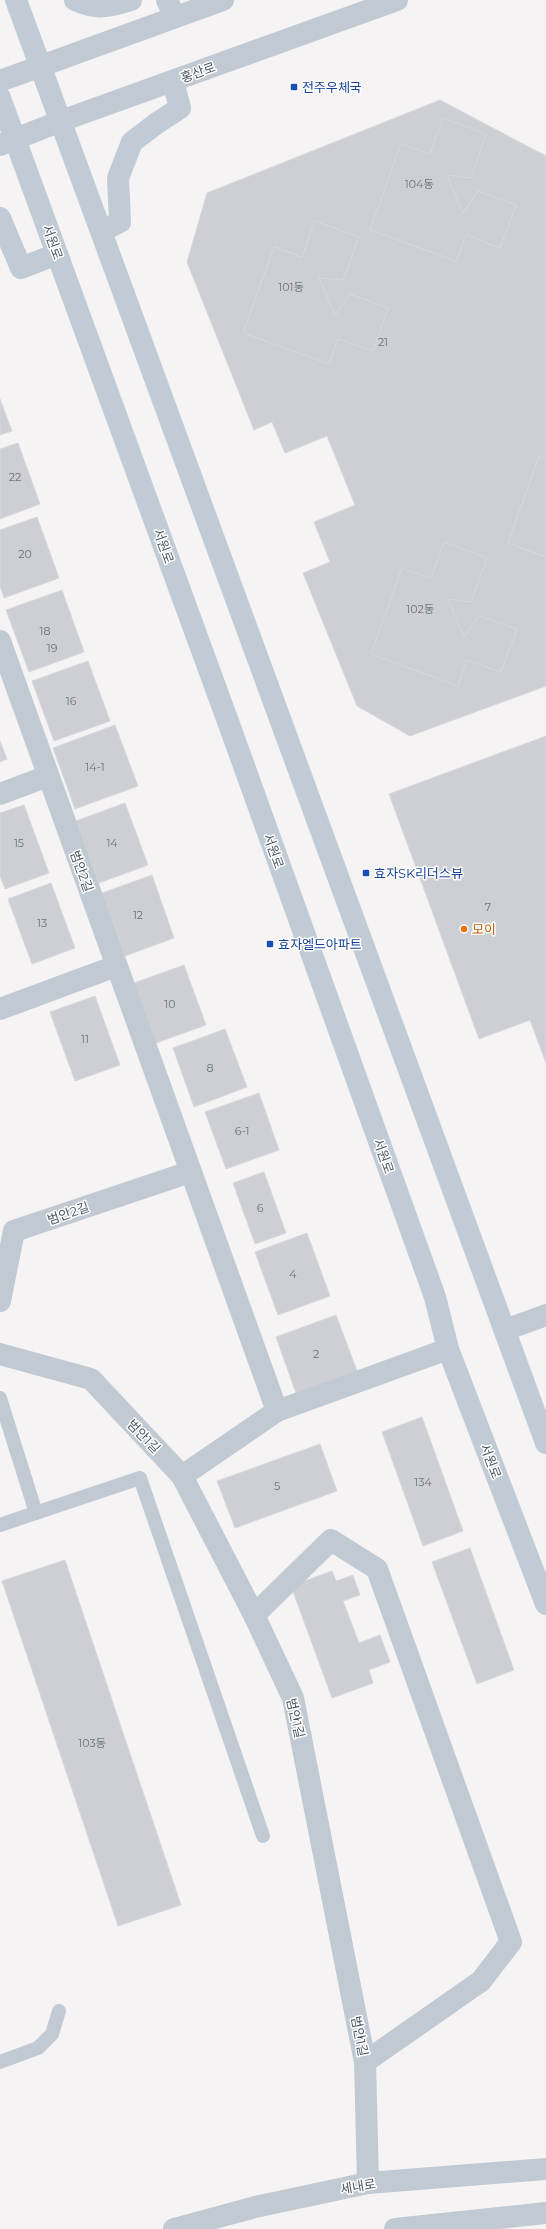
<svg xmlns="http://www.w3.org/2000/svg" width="546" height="2229" font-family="Montserrat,'Noto Sans KR',sans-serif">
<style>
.building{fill:#cdcfd5;stroke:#d7d9de}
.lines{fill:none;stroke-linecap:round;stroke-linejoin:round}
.service{stroke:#c1cad2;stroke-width:14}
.minor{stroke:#c1cad2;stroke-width:22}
.tertiary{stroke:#c1cad2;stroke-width:22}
.secondary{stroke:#c1cbd6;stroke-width:22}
.transit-dot{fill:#1a4fb4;stroke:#fff;stroke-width:1.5}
.food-dot{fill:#e8710a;stroke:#fff;stroke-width:1.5}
.labels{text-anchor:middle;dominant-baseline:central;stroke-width:3;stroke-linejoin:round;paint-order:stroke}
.number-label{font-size:11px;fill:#6b747e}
.street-label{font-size:13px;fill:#4a5661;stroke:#fff}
.transit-label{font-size:13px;fill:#164399;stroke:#fff;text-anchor:start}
.food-label{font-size:13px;fill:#c56008;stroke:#fff;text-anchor:start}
</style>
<rect width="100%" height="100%" fill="#f5f3f3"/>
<g class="building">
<path d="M440,100L546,156V686L410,736L357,706L303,573L330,562L314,522L355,505L327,436L285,453L272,422L254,430L187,262L207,193Z"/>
<path d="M443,118L486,134L471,178L447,175L463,213L478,191L516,205L500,248L466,235L456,261L370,230L401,144L430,154Z"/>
<path d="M315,221L359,237L343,280L319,278L335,316L350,294L388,308L373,351L338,339L329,364L243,333L274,247L302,257Z"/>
<path d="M0,399L12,431L0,435Z"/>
<path d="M18,443L40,504L0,519V449Z"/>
<path d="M539,456L546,459V557L508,543Z"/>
<path d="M37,517L59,578L4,598L0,586V530Z"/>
<path d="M444,542L487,558L471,602L448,599L464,637L479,616L517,629L501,672L467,660L458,686L371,654L402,568L431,578Z"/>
<path d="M62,590L84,652L29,672L6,610Z"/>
<path d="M88,661L110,721L54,741L32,681Z"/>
<path d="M115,725L138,786L75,809L53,748Z"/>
<path d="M546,736V1063L530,1020L479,1039L389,794Z"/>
<path d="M0,741L7,759L0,762Z"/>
<path d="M125,803L148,865L99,883L76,821Z"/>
<path d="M24,805L49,873L5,889L0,876V813Z"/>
<path d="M152,875L174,938L125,956L102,893Z"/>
<path d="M51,883L75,948L32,964L8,899Z"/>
<path d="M184,965L206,1025L156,1043L134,983Z"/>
<path d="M95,996L120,1065L75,1081L50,1012Z"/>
<path d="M225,1029L247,1087L194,1107L173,1048Z"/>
<path d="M259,1093L279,1150L226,1169L205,1112Z"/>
<path d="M264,1172L286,1233L255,1244L233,1183Z"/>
<path d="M307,1233L330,1296L278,1315L255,1252Z"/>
<path d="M336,1315L357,1371L296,1393L276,1337Z"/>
<path d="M422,1417L463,1531L423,1546L382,1432Z"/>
<path d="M320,1444L337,1491L235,1528L217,1481Z"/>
<path d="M470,1548L514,1670L477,1684L432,1562Z"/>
<path d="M65,1560L181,1905L118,1926L2,1581Z"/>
<path d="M332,1571L336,1581L353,1575L360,1595L343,1601L359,1643L380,1635L390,1662L369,1670L373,1683L332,1698L291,1586Z"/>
</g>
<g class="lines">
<g class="service">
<path d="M0,1398L36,1513"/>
<path d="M0,1525L140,1478L263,1836"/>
<path d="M0,2062L38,2048L52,2034L59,2011"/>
</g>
<g class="minor">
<path d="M0,641L277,1411"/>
<path d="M0,794L48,776"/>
<path d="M0,1009L116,966"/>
<path d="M0,1301L14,1231L190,1172"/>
<path d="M0,1354L91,1379L182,1476L254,1615L293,1698L365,2062L368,2183"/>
<path d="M182,1476L277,1411L448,1349"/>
<path d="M254,1615L331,1540L377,1569L511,1942L481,1981L365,2062"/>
<path d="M174,2229L255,2207L368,2183L546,2169"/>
<path d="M395,2229L546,2213"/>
</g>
<g class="tertiary">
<path d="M0,81L223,0"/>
<path d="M0,145L61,121L397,0"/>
<path d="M505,1330L546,1315"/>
</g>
<g class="secondary">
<path d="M16,0L546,1443"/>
<path d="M75,0C97,10 108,7 131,0"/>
<path d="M167,0L175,17"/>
<path d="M0,98L230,727L435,1297L448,1349L546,1604"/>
<path d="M0,218L21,268L57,254"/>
<path d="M102,231L120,222L118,178L132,142L157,123L180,108L173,81"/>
</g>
</g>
<g class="transit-dot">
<rect x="290" y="83" width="8" height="8" rx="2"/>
<rect x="362" y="869" width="8" height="8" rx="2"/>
<rect x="266" y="940" width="8" height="8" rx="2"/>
</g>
<circle class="food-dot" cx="464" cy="929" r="4"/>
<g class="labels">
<g class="number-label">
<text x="419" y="184">104동</text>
<text x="291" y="287">101동</text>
<text x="383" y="342">21</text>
<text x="15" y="477">22</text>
<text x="25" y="554">20</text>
<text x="420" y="609">102동</text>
<text x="45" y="631">18</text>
<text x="52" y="648">19</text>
<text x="71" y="701">16</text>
<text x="95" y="767">14-1</text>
<text x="19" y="843">15</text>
<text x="112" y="843">14</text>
<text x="488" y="907">7</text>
<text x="138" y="915">12</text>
<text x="42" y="923">13</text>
<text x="170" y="1004">10</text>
<text x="85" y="1039">11</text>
<text x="210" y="1068">8</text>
<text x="242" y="1131">6-1</text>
<text x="260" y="1208">6</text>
<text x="293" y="1274">4</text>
<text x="316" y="1354">2</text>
<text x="423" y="1482">134</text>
<text x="277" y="1486">5</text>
<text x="92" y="1743">103동</text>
</g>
<g class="street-label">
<text transform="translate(198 72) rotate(-20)">홍산로</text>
<text transform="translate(53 242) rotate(70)">서원로</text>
<text transform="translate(164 546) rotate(70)">서원로</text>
<text transform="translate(274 851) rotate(70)">서원로</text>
<text transform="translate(82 871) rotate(70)">범안2길</text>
<text transform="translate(384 1156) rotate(70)">서원로</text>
<text transform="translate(68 1213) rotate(-19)">범안2길</text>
<text transform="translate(144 1436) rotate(46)">범안1길</text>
<text transform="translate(491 1461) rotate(69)">서원로</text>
<text transform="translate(296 1718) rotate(77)">범안1길</text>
<text transform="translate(360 2036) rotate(79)">범안1길</text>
<text transform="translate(358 2186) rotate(-10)">세내로</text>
</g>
<g class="transit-label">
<text x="302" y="87">전주우체국</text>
<text x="374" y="873">효자SK리더스뷰</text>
<text x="278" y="944">효자엘드아파트</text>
</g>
<g class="food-label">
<text x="472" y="929">모이</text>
</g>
</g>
</svg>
